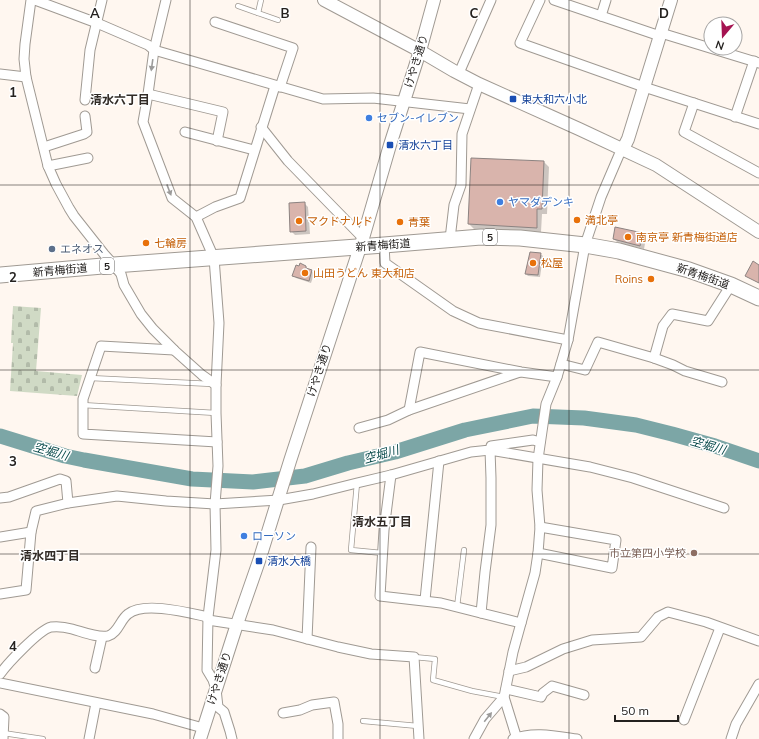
<svg xmlns="http://www.w3.org/2000/svg" width="759" height="739" font-family="Mulish,'Noto Sans JP',sans-serif">
<style>
.cemetery{fill:url(#cemetery-stones)}
.shadow{fill:#0003}
.lines{fill:none;stroke-linecap:round;stroke-linejoin:round}
.river{stroke:#7ca6a6;stroke-width:15}
.building{fill:#d9b4ac;stroke:#8c8381}
.service-casing{stroke:#a09a93;stroke-width:6}
.minor-casing{stroke:#a09a93;stroke-width:11}
.tertiary-casing{stroke:#a09a93;stroke-width:14}
.primary-casing{stroke:#a09a93;stroke-width:17}
.service{stroke:#fff;stroke-width:4.5}
.minor{stroke:#fff;stroke-width:9}
.tertiary{stroke:#fff;stroke-width:12}
.primary{stroke:#fff;stroke-width:15}
.oneway{fill:#9c9b9a}
.grid{fill:none;stroke:#24211f;stroke-width:1;stroke-opacity:0.55}
.transit-dot{fill:#1a4fb4;stroke:#fff;stroke-width:1.5}
.shop-dot{fill:#3f7fe0;stroke:#fff;stroke-width:1.5}
.food-dot{fill:#e8710a;stroke:#fff;stroke-width:1.5}
.service-dot{fill:#5c6f8a;stroke:#fff;stroke-width:1.5}
.education-dot{fill:#8d6e63;stroke:#fff;stroke-width:1.5}
.labels{text-anchor:middle;dominant-baseline:central;stroke-width:3;stroke-linejoin:round;paint-order:stroke}
.shield{fill:#fff;stroke:#666462;stroke-width:1}
.shield-label{font-size:10px;font-weight:bold;fill:#24211f}
.street-label{font-size:11px;fill:#24211f;stroke:#fff}
.transit-label{font-size:11px;fill:#164399;stroke:#fff;text-anchor:start}
.shop-label{font-size:11px;fill:#366cbe;stroke:#fff;text-anchor:start}
.food-label{font-size:11px;fill:#c56008;stroke:#fff;text-anchor:start}
.service-label{font-size:11px;fill:#4e5e75;stroke:#fff;text-anchor:start}
.education-label{font-size:11px;fill:#785e54;stroke:#fff;text-anchor:end}
.neighbourhood-label{font-size:12px;font-weight:bold;fill:#312b26;stroke:#fff}
.water-label{font-size:12px;font-style:italic;fill:#064849;stroke:#fff}
.grid-label{font-size:13px;text-anchor:middle;font-weight:bold;fill:#24211f;stroke:#fff;stroke-width:3;stroke-linejoin:round;paint-order:stroke}
</style>
<defs>
<pattern id="cemetery-stones" width="16" height="16" patternUnits="userSpaceOnUse"><rect width="16" height="16" fill="#d0dac5"/><path d="M2 7V4a2 2 0 0 1 4 0v3zM10 15v-3a2 2 0 0 1 4 0v3z" fill="#b2bba9"/></pattern>
</defs>
<rect width="100%" height="100%" fill="#fff7f0"/>
<path class="cemetery" d="M13,306L41,308L36,371L82,375L77,396L10,391L13,343H11Z"/>
<g class="shadow">
<path d="M544,162L549,167L547,214H542L541,232L474,229L469,224Z"/>
<path d="M304,203L308,207L310,234L295,235L291,231Z"/>
<path d="M616,229L643,234L646,238L644,249L618,243L614,239Z"/>
<path d="M540,254L543,256L540,277L528,276L526,274Z"/>
<path d="M306,267L308,269V270L312,271L314,274L311,283L296,278L294,275Z"/>
</g>
<g class="lines">
<path class="river" d="M0,436L65,456L84,460L192,479L253,482L305,476L348,463L395,452L465,430L533,416L584,418L636,425L672,434L715,446L759,461"/>
</g>
<g class="building">
<path d="M471,158L544,161L542,209H537V228L468,224Z"/>
<path d="M305,202L306,231L290,232L289,203Z"/>
<path d="M615,227L643,233L640,246L613,239Z"/>
<path d="M530,252L541,253L538,275L525,274Z"/>
<path d="M753,261L759,265V283L745,276Z"/>
<path d="M300,263L306,266V268L312,270L309,281L292,276L296,265L299,266Z"/>
</g>
<g class="lines">
<defs>
<g id="service">
<path d="M238,6L278,20"/>
<path d="M258,13L261,0"/>
<path d="M90,378L212,384"/>
<path d="M82,405L216,413"/>
<path d="M357,483L351,550L382,553"/>
<path d="M457,607L464,550"/>
<path d="M414,657L435,659L433,680L472,691L504,697"/>
<path d="M363,721L418,726"/>
<path d="M3,733L43,739"/>
</g>
<g id="minor">
<path d="M31,0L25,44L24,59L26,77L48,166L56,184L69,208L74,216L104,254L114,265L121,274L124,285L141,314L153,329L174,350L202,375L216,385"/>
<path d="M35,0L97,23L148,45L154,50L323,99L373,98L470,109"/>
<path d="M166,0L154,50L148,94L143,122L172,198L196,217L214,258L219,323L216,385V413L218,466L215,504L216,550L208,617L207,670L213,680L216,689L218,707L224,712L230,731L232,739"/>
<path d="M540,0L520,43L644,87L759,124"/>
<path d="M554,0L660,36"/>
<path d="M601,16L606,0"/>
<path d="M215,22L293,48L280,87"/>
<path d="M661,33L759,63"/>
<path d="M459,73L491,0"/>
<path d="M0,74L26,77"/>
<path d="M148,94L223,112L217,141"/>
<path d="M85,100L90,50L102,0"/>
<path d="M694,103L684,132L759,173"/>
<path d="M735,117L754,61"/>
<path d="M261,127L288,161L363,238"/>
<path d="M185,132L254,150"/>
<path d="M44,147L84,134L87,132L85,116"/>
<path d="M48,166L88,158"/>
<path d="M196,217L215,207L240,198L275,86"/>
<path d="M450,239L454,205L461,185L462,134L479,84"/>
<path d="M384,245L385,263L453,311L479,323L568,340"/>
<path d="M174,350L101,346L83,399V434L217,442"/>
<path d="M654,358L673,365L685,371L722,382"/>
<path d="M561,364L585,370L598,342L654,358L663,326L672,314L708,321L731,285"/>
<path d="M409,410L420,352L521,372L557,377"/>
<path d="M359,428L388,420L409,410L520,372"/>
<path d="M391,475L384,530L380,596L441,603L521,623"/>
<path d="M0,498L9,497L60,479L66,481L68,503"/>
<path d="M0,537L31,532"/>
<path d="M538,553L612,568L616,540L540,527"/>
<path d="M0,594L26,590L31,532L36,511L68,503L117,496L166,501L215,504L279,500L313,494L357,483L391,475L471,452L490,450L491,446L533,440L540,442"/>
<path d="M425,600L439,461"/>
<path d="M481,613L485,572L491,525V478L490,450L590,467L633,478L724,508"/>
<path d="M208,620L273,630L338,647L371,654L414,657L419,739"/>
<path d="M307,639L311,547"/>
<path d="M95,668L102,637"/>
<path d="M509,671L526,667L563,649L592,640L641,637L658,617L668,612L706,622L759,641"/>
<path d="M0,674C8,663 39,630 51,627C59,626 65,627 72,629C83,632 97,638 108,636C118,633 120,620 128,614C144,601 189,613 208,617"/>
<path d="M0,683L153,714L203,728"/>
<path d="M506,689L541,697L543,693L552,686L584,695"/>
<path d="M283,713L300,710L312,705L334,702L338,724V739"/>
<path d="M0,714L4,717L3,739"/>
<path d="M684,720L720,628"/>
<path d="M89,739L96,703"/>
<path d="M474,739L485,719L504,697"/>
<path d="M513,739C533,731 556,736 577,739"/>
<path d="M517,739L504,697L513,652L521,623L535,573L538,553L540,527L537,490L538,459L546,404L557,377L568,340L585,245L601,197L619,155L623,149"/>
<path d="M731,739L736,724L759,684"/>
</g>
<g id="tertiary">
<path d="M324,0L420,51L454,71L479,84L579,129L656,165L759,232"/>
<path d="M623,149L628,139L671,0"/>
<path d="M200,739L237,624L259,561L290,461L363,238L390,145L420,51L434,0"/>
</g>
<path id="primary" d="M0,275L114,265L384,245L481,237L520,238L585,245L619,251L689,270L731,285L759,298"/>
</defs>
<use href="#service" class="service-casing"/>
<use href="#minor" class="minor-casing"/>
<use href="#tertiary" class="tertiary-casing"/>
<use href="#primary" class="primary-casing"/>
<use href="#service" class="service"/>
<use href="#minor" class="minor"/>
<use href="#tertiary" class="tertiary"/>
<use href="#primary" class="primary"/>
</g>
<defs><path id="oneway-solid" d="M-6-.8H1V-3.2L6.5 0L1 3.2V.8H-6Z"/></defs>
<g class="oneway">
<use href="#oneway-solid" transform="translate(152 65) rotate(98)"/>
<use href="#oneway-solid" transform="translate(169 190) rotate(69)"/>
<use href="#oneway-solid" transform="translate(488 717) rotate(-51)"/>
</g>
<path class="grid" d="M190,0V739M380,0V739M569,0V739M0,185H759M0,370H759M0,554H759"/>
<g class="transit-dot">
<rect x="509" y="95" width="8" height="8" rx="2"/>
<rect x="386" y="141" width="8" height="8" rx="2"/>
<rect x="255" y="557" width="8" height="8" rx="2"/>
</g>
<g class="shop-dot">
<circle cx="369" cy="118" r="4"/>
<circle cx="500" cy="202" r="4"/>
<circle cx="244" cy="536" r="4"/>
</g>
<g class="food-dot">
<circle cx="577" cy="220" r="4"/>
<circle cx="299" cy="221" r="4"/>
<circle cx="400" cy="222" r="4"/>
<circle cx="628" cy="237" r="4"/>
<circle cx="146" cy="243" r="4"/>
<circle cx="533" cy="263" r="4"/>
<circle cx="305" cy="273" r="4"/>
<circle cx="651" cy="279" r="4"/>
</g>
<circle class="service-dot" cx="52" cy="249" r="4"/>
<circle class="education-dot" cx="694" cy="553" r="4"/>
<g class="labels">
<g class="shield">
<rect x="483" y="229" width="14" height="16" rx="3"/>
<rect x="100" y="258" width="14" height="16" rx="3"/>
</g>
<g class="shield-label">
<text x="490" y="237">5</text>
<text x="107" y="266">5</text>
</g>
<g class="street-label">
<text transform="translate(416 61) rotate(-73)">けやき通り</text>
<text transform="translate(383 245) rotate(-4)">新青梅街道</text>
<text transform="translate(60 270) rotate(-5)">新青梅街道</text>
<text transform="translate(703 276) rotate(19)">新青梅街道</text>
<text transform="translate(319 370) rotate(-72)">けやき通り</text>
<text transform="translate(219 678) rotate(-72)">けやき通り</text>
</g>
<g class="transit-label">
<text x="521" y="99">東大和六小北</text>
<text x="398" y="145">清水六丁目</text>
<text x="267" y="561">清水大橋</text>
</g>
<g class="shop-label">
<text x="377" y="118">セブン-イレブン</text>
<text x="508" y="202">ヤマダデンキ</text>
<text x="252" y="536">ローソン</text>
</g>
<g class="food-label">
<text x="585" y="220">満北亭</text>
<text x="307" y="221">マクドナルド</text>
<text x="408" y="222">青葉</text>
<text x="636" y="237">南京亭 新青梅街道店</text>
<text x="154" y="243">七輪房</text>
<text x="541" y="263">松屋</text>
<text x="313" y="273">山田うどん 東大和店</text>
<text x="643" y="279" text-anchor="end">Roins</text>
</g>
<g class="service-label">
<text x="60" y="249">エネオス</text>
</g>
<g class="education-label">
<text x="686" y="553">市立第四小学校</text>
</g>
<g class="neighbourhood-label">
<text x="120" y="99">清水六丁目</text>
<text x="382" y="521">清水五丁目</text>
<text x="50" y="555">清水四丁目</text>
</g>
<g class="water-label">
<text transform="translate(708 445) rotate(16)">空堀川</text>
<text transform="translate(51 451) rotate(16)">空堀川</text>
<text transform="translate(381 454) rotate(-16)">空堀川</text>
</g>
</g>
<g class="grid-label">
<text x="95" y="18">A</text>
<text x="285" y="18">B</text>
<text x="474" y="18">C</text>
<text x="664" y="18">D</text>
<text x="13" y="97">1</text>
<text x="13" y="282">2</text>
<text x="13" y="466">3</text>
<text x="13" y="651">4</text>
</g>
<g transform="translate(723 36) rotate(199)"><circle r="19" fill="#ffffff" stroke="#a7a6a5"/>
<path d="M0-3L7 15L0 10L-7 15Z" fill="#a51351"/>
<text y="-6" font-size="11" font-weight="bold" text-anchor="middle" fill="#24211f">N</text>
</g>
<path d="M615 715v6h63v-6" fill="none" stroke="#24211f" stroke-width="2"/>
<text x="621" y="715" font-size="12" fill="#24211f" stroke="#ffffff" stroke-width="3" paint-order="stroke">50 m</text>
</svg>
